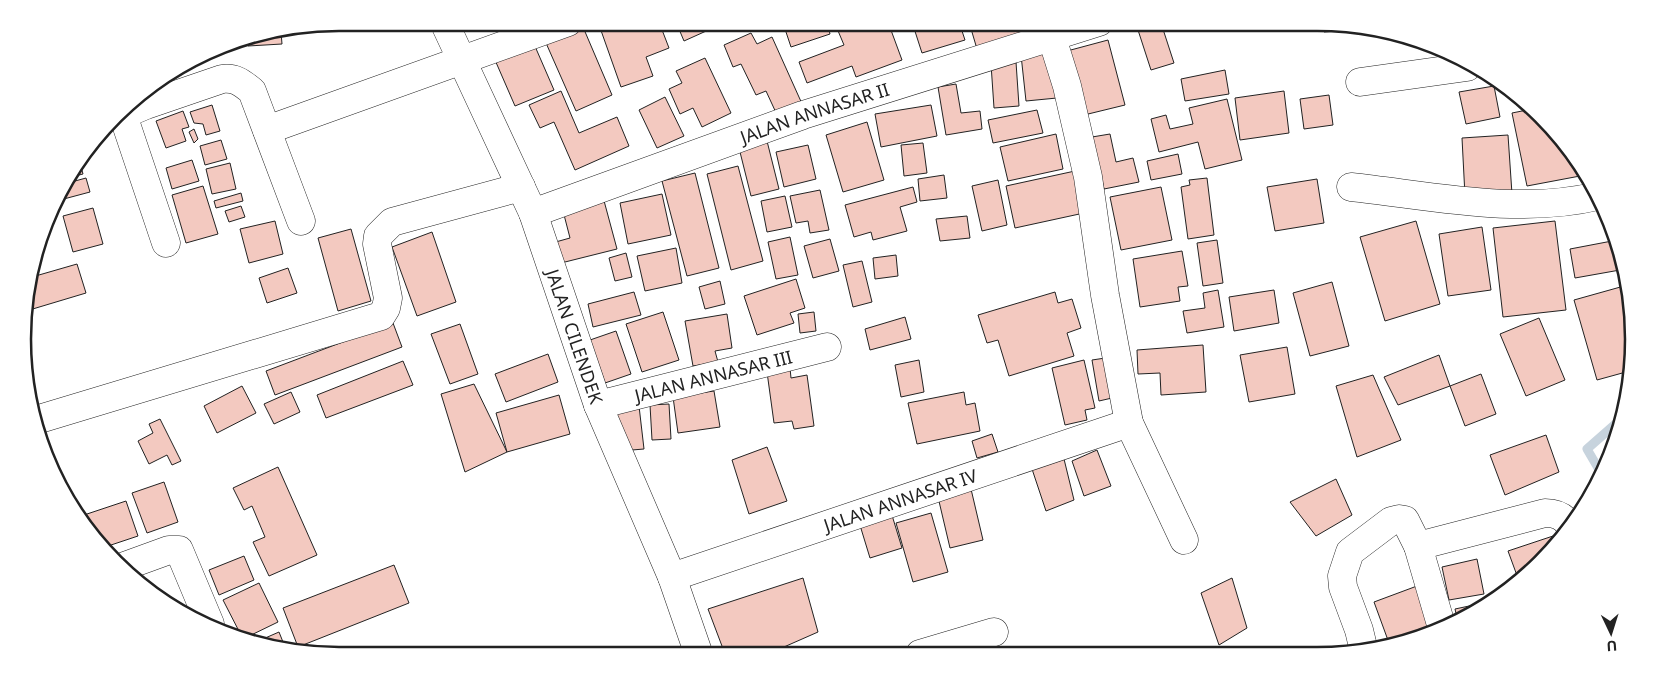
<svg xmlns="http://www.w3.org/2000/svg" width="1656" height="678" font-family="'Noto Sans',sans-serif">
<style>
.lines{fill:none;stroke-linecap:round;stroke-linejoin:round}
.stream{stroke:#c7d3dd;stroke-width:9}
.building{fill:#f3c9c0;stroke:#222}
.minor-casing{stroke:#222;stroke-width:29}
.minor{stroke:#fff;stroke-width:28}
.labels{text-anchor:middle;dominant-baseline:central;stroke-width:4;stroke-linejoin:round;paint-order:stroke}
.street-label{font-size:18px;fill:#222;stroke:#fff}
.rim{fill:none;stroke:#222;stroke-width:2.5}
</style>
<rect width="100%" height="100%" fill="#fff"/>
<g class="lines">
<path class="stream" d="M1601,473L1587,449L1620,420"/>
</g>
<g class="building">
<path d="M598,22H659L669,48L646,57L653,76L621,87Z"/>
<path d="M676,22H723L724,23L684,41Z"/>
<path d="M797,22H827L830,34L791,47L784,26Z"/>
<path d="M845,22H888L902,60L856,77L852,66L807,83L799,62L844,45L836,26Z"/>
<path d="M912,22H959L965,40L922,53Z"/>
<path d="M969,22H1039L1041,28L977,49Z"/>
<path d="M1161,23L1174,63L1151,70L1138,30Z"/>
<path d="M1324,24L1358,29L1324,32Z"/>
<path d="M583,27L612,95L576,111L546,43Z"/>
<path d="M281,32L282,44L248,46L247,38Z"/>
<path d="M751,33L757,44L772,37L803,106L778,117L766,91L756,95L741,64L733,67L724,45Z"/>
<path d="M1108,40L1125,105L1084,115L1067,51Z"/>
<path d="M534,44L554,90L515,106L495,60Z"/>
<path d="M1052,52L1057,98L1026,101L1021,55Z"/>
<path d="M705,58L731,113L702,127L693,108L680,114L669,89L682,83L676,71Z"/>
<path d="M1016,62L1019,106L994,108L991,64Z"/>
<path d="M1225,70L1229,94L1185,101L1181,79Z"/>
<path d="M956,84L961,113L980,111L982,129L946,135L938,87Z"/>
<path d="M1494,86L1500,117L1466,124L1459,92Z"/>
<path d="M561,91L579,133L617,117L629,146L575,170L554,122L540,128L529,105Z"/>
<path d="M1284,91L1289,133L1240,140L1235,98Z"/>
<path d="M1329,95L1333,125L1304,129L1300,99Z"/>
<path d="M665,97L684,136L657,148L639,110Z"/>
<path d="M1227,99L1242,160L1205,169L1198,142L1159,152L1151,119L1166,115L1170,129L1193,124L1189,108Z"/>
<path d="M212,105L220,131L206,135L203,124L194,123L190,112Z"/>
<path d="M931,105L937,136L881,147L875,114Z"/>
<path d="M1532,109L1579,170L1580,176L1527,186L1512,113Z"/>
<path d="M1037,110L1043,133L993,143L988,120Z"/>
<path d="M183,111L189,127L182,129L186,141L166,148L156,121Z"/>
<path d="M867,122L884,180L843,192L826,135Z"/>
<path d="M194,129L198,139L194,143L189,132Z"/>
<path d="M1056,134L1063,169L1008,181L1000,147Z"/>
<path d="M1110,134L1116,162L1133,158L1139,182L1104,189L1092,137Z"/>
<path d="M1508,135L1512,194L1465,196L1462,138Z"/>
<path d="M766,137L779,189L751,196L738,144Z"/>
<path d="M221,140L227,159L205,165L200,146Z"/>
<path d="M923,143L927,173L904,176L901,145Z"/>
<path d="M808,145L816,179L784,187L776,152Z"/>
<path d="M1178,154L1182,174L1151,180L1147,161Z"/>
<path d="M192,160L199,181L172,189L166,168Z"/>
<path d="M80,163L83,174L67,178Z"/>
<path d="M230,163L236,189L212,194L206,169Z"/>
<path d="M738,166L763,261L731,270L707,174Z"/>
<path d="M1075,171L1084,213L1015,228L1006,186Z"/>
<path d="M695,173L719,268L687,276L662,181Z"/>
<path d="M944,175L947,198L920,201L918,179Z"/>
<path d="M86,178L90,192L60,200L59,197L64,184Z"/>
<path d="M1207,178L1214,235L1188,239L1181,187L1190,185L1189,180Z"/>
<path d="M1317,179L1324,223L1275,231L1267,187Z"/>
<path d="M998,180L1007,225L982,231L972,186Z"/>
<path d="M203,186L218,234L186,243L172,195Z"/>
<path d="M913,187L917,202L900,207L907,231L873,240L871,232L854,237L845,205Z"/>
<path d="M1161,187L1172,240L1121,250L1110,197Z"/>
<path d="M820,190L829,230L810,233L808,221L796,223L790,196Z"/>
<path d="M241,193L243,201L216,208L214,201Z"/>
<path d="M662,194L671,235L628,244L620,203Z"/>
<path d="M785,196L792,227L767,232L761,201Z"/>
<path d="M603,197L617,249L557,264L552,243L570,238L562,207Z"/>
<path d="M241,206L245,217L229,222L225,211Z"/>
<path d="M93,208L103,244L73,252L63,216Z"/>
<path d="M967,216L970,238L940,241L936,219Z"/>
<path d="M275,221L283,254L249,263L240,229Z"/>
<path d="M1416,221L1440,304L1385,321L1360,237Z"/>
<path d="M1555,221L1566,310L1503,317L1493,228Z"/>
<path d="M1482,227L1491,290L1448,296L1439,234Z"/>
<path d="M351,229L371,301L338,311L318,238Z"/>
<path d="M432,232L456,302L417,316L392,247Z"/>
<path d="M790,237L798,275L776,279L768,242Z"/>
<path d="M830,239L839,271L813,278L804,246Z"/>
<path d="M1217,240L1223,283L1203,286L1197,243Z"/>
<path d="M1612,241L1620,270L1575,278L1570,249Z"/>
<path d="M676,248L682,283L645,291L637,256Z"/>
<path d="M1182,251L1188,286L1178,287L1180,301L1140,307L1133,259Z"/>
<path d="M626,253L632,277L615,281L609,258Z"/>
<path d="M896,255L898,276L875,279L873,258Z"/>
<path d="M862,261L872,302L853,307L843,265Z"/>
<path d="M77,264L86,293L26,311L25,297L32,277Z"/>
<path d="M288,268L297,293L267,303L259,278Z"/>
<path d="M796,279L805,308L790,313L794,323L757,335L744,296Z"/>
<path d="M720,281L725,304L705,309L699,287Z"/>
<path d="M1332,282L1349,346L1310,356L1293,293Z"/>
<path d="M1624,286L1633,318L1626,372L1597,380L1574,300Z"/>
<path d="M1218,290L1224,327L1187,333L1183,311L1205,308L1203,293Z"/>
<path d="M1274,290L1279,323L1234,331L1229,297Z"/>
<path d="M634,292L641,315L593,327L588,304Z"/>
<path d="M1055,292L1058,303L1072,299L1081,328L1067,333L1074,356L1009,376L998,340L987,343L978,315Z"/>
<path d="M663,312L679,360L642,372L626,324Z"/>
<path d="M814,312L816,331L800,333L798,314Z"/>
<path d="M727,314L732,348L715,351L718,362L693,366L685,321Z"/>
<path d="M905,317L911,339L870,350L865,329Z"/>
<path d="M1539,318L1565,380L1526,396L1500,334Z"/>
<path d="M393,323L402,347L275,395L266,371Z"/>
<path d="M460,324L478,374L450,384L431,334Z"/>
<path d="M616,331L631,374L605,383L590,340Z"/>
<path d="M1203,345L1206,392L1161,395L1160,373L1138,374L1137,350Z"/>
<path d="M1287,347L1295,394L1249,402L1240,355Z"/>
<path d="M548,354L558,382L506,402L495,374Z"/>
<path d="M1439,355L1450,386L1398,405L1384,377Z"/>
<path d="M1112,357V398L1099,401L1092,360Z"/>
<path d="M919,360L924,392L901,397L895,365Z"/>
<path d="M1084,360L1095,408L1085,410L1087,420L1065,425L1052,368Z"/>
<path d="M403,361L413,385L326,418L317,395Z"/>
<path d="M790,368L791,378L807,375L814,426L794,429L792,421L774,423L767,372Z"/>
<path d="M1481,374L1496,414L1465,426L1450,386Z"/>
<path d="M1373,375L1401,440L1357,457L1336,386Z"/>
<path d="M474,384L507,452L465,472L441,394Z"/>
<path d="M242,386L256,413L217,433L204,406Z"/>
<path d="M714,391L720,427L678,433L673,397Z"/>
<path d="M291,392L300,412L274,424L264,404Z"/>
<path d="M964,392L966,405L975,403L980,431L917,444L908,403Z"/>
<path d="M559,395L570,434L507,452L496,413Z"/>
<path d="M669,404L671,439L652,440L650,405Z"/>
<path d="M639,406L644,449L620,451L615,409Z"/>
<path d="M160,419L181,461L172,465L167,455L149,464L138,441L153,433L149,424Z"/>
<path d="M992,434L998,452L977,458L972,441Z"/>
<path d="M1546,435L1559,472L1505,495L1490,455Z"/>
<path d="M767,447L787,501L749,514L732,460Z"/>
<path d="M1097,450L1111,486L1084,496L1072,461Z"/>
<path d="M1064,459L1074,500L1046,511L1031,466Z"/>
<path d="M278,467L317,555L269,576L253,542L265,537L252,506L244,510L233,488Z"/>
<path d="M1336,479L1352,515L1316,536L1290,502Z"/>
<path d="M164,482L178,522L147,533L132,493Z"/>
<path d="M971,489L983,540L950,548L938,497Z"/>
<path d="M126,501L138,536L108,546L81,516Z"/>
<path d="M891,512L902,548L870,558L859,522Z"/>
<path d="M931,513L948,572L913,582L896,523Z"/>
<path d="M1559,534L1560,538L1525,577L1519,581L1508,551Z"/>
<path d="M244,556L254,580L219,595L209,570Z"/>
<path d="M1477,559L1484,594L1449,600L1442,567Z"/>
<path d="M394,565L409,603L298,647L283,608Z"/>
<path d="M803,578L818,632L768,654H725L708,609Z"/>
<path d="M1232,578L1247,628L1219,645L1201,593Z"/>
<path d="M259,583L278,622L243,639L223,600Z"/>
<path d="M1417,586L1434,630L1389,643L1374,602Z"/>
<path d="M1488,602L1458,622L1455,609Z"/>
<path d="M279,632L285,647L256,642Z"/>
</g>
<g class="lines">
<defs>
<g id="minor">
<path id="s1" d="M444,22L533,213L598,405L672,577L699,655"/>
<path d="M1047,22L1067,86L1088,177L1105,295L1129,423L1184,540"/>
<path d="M1360,82L1467,67"/>
<path d="M267,130L568,22"/>
<path d="M1351,187C1433,196 1517,215 1598,196"/>
<path id="s2" d="M533,213L803,115L1099,22"/>
<path d="M166,243L126,124L125,119L127,113L146,105L222,79C235,77 242,83 252,91L301,221"/>
<path id="s3" d="M598,405L827,347"/>
<path d="M36,420L381,316L386,308L388,298L377,244L378,236L392,222L521,187"/>
<path d="M1418,546L1545,513C1556,513 1564,516 1570,526"/>
<path d="M125,566L169,550H179L210,624"/>
<path id="s4" d="M672,577L1129,423"/>
<path d="M1364,651L1359,630L1343,587L1342,576L1350,552L1391,521L1399,519L1405,520L1418,546L1442,628"/>
<path d="M920,654L994,632"/>
</g>
</defs>
<use href="#minor" class="minor-casing"/>
<use href="#minor" class="minor"/>
</g>
<g class="labels">
<g class="street-label">
<text stroke="none"><textPath href="#s2" startOffset="299">JALAN ANNASAR II</textPath></text>
<text stroke="none"><textPath href="#s1" startOffset="341">JALAN CILENDEK</textPath></text>
<text stroke="none"><textPath href="#s3" startOffset="119">JALAN ANNASAR III</textPath></text>
<text stroke="none"><textPath href="#s4" startOffset="241">JALAN ANNASAR IV</textPath></text>
</g>
</g>
<path d="M0 0H1656V678H0ZM339 31H1317A308 308 0 0 1 1625 339V339A308 308 0 0 1 1317 647H339A308 308 0 0 1 31 339V339A308 308 0 0 1 339 31Z" fill="#fff" fill-rule="evenodd"/>
<path class="rim" d="M339 31H1317A308 308 0 0 1 1625 339V339A308 308 0 0 1 1317 647H339A308 308 0 0 1 31 339V339A308 308 0 0 1 339 31Z"/>
<g transform="translate(1611 633) rotate(176)" stroke="#ffffff" stroke-width="4" paint-order="stroke">
<path d="M0-4L9 19L0 12L-9 19Z" fill="#222222"/>
<text y="-8" font-size="14" font-weight="bold" text-anchor="middle" fill="#222222">U</text>
</g>
</svg>
